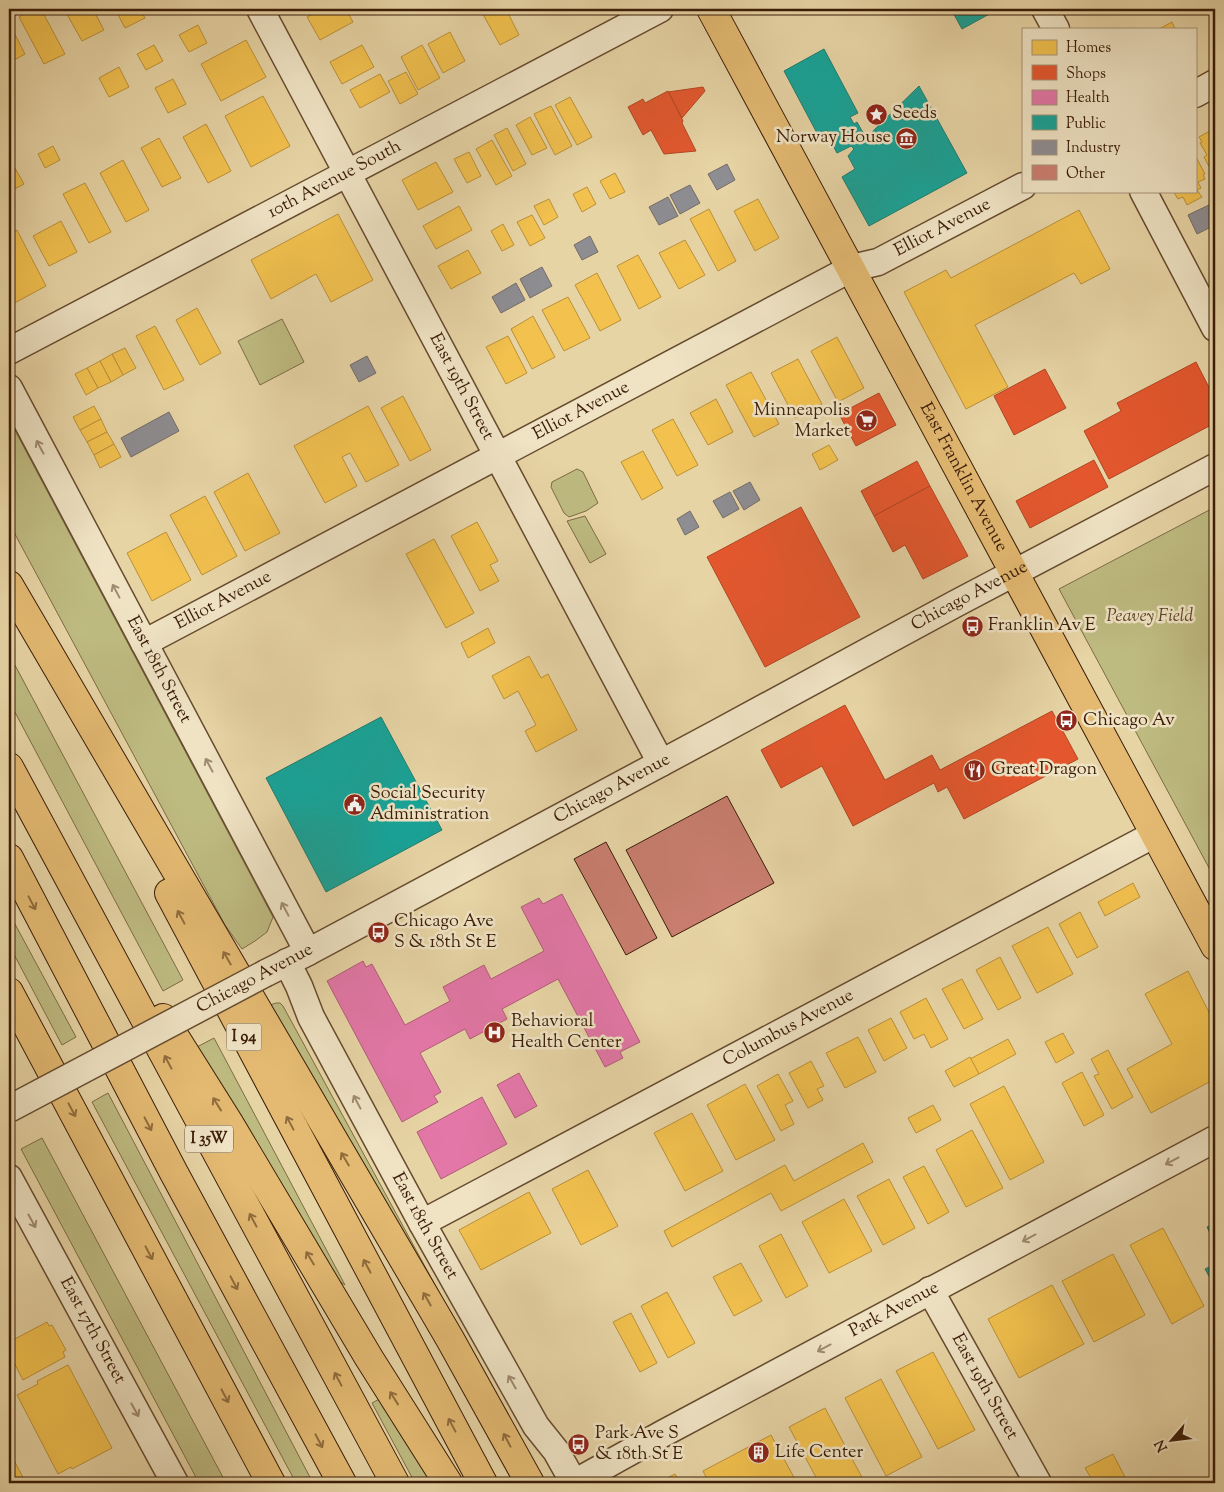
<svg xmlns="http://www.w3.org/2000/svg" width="1224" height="1492" font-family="'Sorts Mill Goudy',serif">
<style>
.green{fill:#bebb81;stroke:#7c6c44}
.homes{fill:#f2c14e;stroke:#bb9039}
.shops{fill:#e4572e;stroke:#b14623}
.health{fill:#e377a8;stroke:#b15c78}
.public{fill:#17a398;stroke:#227b6d}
.industry{fill:#8d8d92;stroke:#746b69}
.building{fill:#c97e6f;stroke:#3b1d08}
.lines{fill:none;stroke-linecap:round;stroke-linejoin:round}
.minor-casing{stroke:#664b2f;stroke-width:29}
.major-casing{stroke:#3b1d08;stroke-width:30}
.highway-casing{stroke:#3b1d08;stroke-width:30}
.minor{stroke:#efe3c4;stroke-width:26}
.major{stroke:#e4ba72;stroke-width:28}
.highway{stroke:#e4ba72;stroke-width:28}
.minor-bridge-casing{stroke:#664b2f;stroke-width:29;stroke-linecap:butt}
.minor-bridge{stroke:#efe3c4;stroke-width:26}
.oneway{stroke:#9e8a6f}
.oneway2{stroke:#906c3d}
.labels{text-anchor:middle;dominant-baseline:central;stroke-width:5;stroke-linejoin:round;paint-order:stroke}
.shield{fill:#efe3c4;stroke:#715840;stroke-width:1}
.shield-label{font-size:16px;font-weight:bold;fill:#3b1d08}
.poi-label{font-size:18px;fill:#3b1d08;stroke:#efe3c4;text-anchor:start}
.street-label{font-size:18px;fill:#3b1d08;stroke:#efe3c4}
.park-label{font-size:18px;font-style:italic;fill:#5c4426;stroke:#efe3c4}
</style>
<rect width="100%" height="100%" fill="#e7d4a5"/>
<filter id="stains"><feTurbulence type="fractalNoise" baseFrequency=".004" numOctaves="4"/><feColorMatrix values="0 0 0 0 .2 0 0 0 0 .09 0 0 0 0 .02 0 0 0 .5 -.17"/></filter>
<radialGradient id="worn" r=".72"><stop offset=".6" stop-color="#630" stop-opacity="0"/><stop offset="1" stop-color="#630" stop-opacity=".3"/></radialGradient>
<g class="green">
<path d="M282,319L304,362L260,385L238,341Z"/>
<path d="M9,419L273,917L267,932L255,941L242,949L225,925L9,523Z"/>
<path d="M577,469L583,472L598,503L586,511L569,517L564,513L551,487L552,482Z"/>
<path d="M1215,507V879L1059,589Z"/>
<path d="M585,516L606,554L590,563L567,521Z"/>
<path d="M9,654L183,980L163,991L9,701Z"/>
<path d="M9,913L76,1037L62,1045L9,945Z"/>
<path d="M276,1003H280L283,1006L458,1327L270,1005Z"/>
<path d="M214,1038L345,1285L336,1279L195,1048Z"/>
<path d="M108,1093L313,1483H296L92,1102Z"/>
<path d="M42,1138L226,1483H199L21,1149Z"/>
<path d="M381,1398L434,1483H415L372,1403Z"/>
</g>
<g class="homes">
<path d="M34,9H41L65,54L44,64L19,17Z"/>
<path d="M64,9H93L104,30L82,41Z"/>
<path d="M115,9H140L145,18L125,28Z"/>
<path d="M323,9H346L353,22L320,40L307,17Z"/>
<path d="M480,9H506L519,35L500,45Z"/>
<path d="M1172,22L1175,29H1159Z"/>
<path d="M9,23L25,54L9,63Z"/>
<path d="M198,25L207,43L189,52L179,35Z"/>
<path d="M450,32L465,61L443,73L428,44Z"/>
<path d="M246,40L266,77L221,101L201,64Z"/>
<path d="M154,45L163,61L146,70L137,54Z"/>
<path d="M362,45L374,67L342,84L330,62Z"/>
<path d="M422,45L440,78L418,90L401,57Z"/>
<path d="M119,67L129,87L109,97L99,78Z"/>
<path d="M406,72L418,94L400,104L388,81Z"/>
<path d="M380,74L390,92L360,108L350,90Z"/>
<path d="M173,79L186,104L168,113L155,88Z"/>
<path d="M263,96L290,146L251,167L225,116Z"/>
<path d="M570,97L592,137L577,145L555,105Z"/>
<path d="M551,106L572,146L555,155L534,114Z"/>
<path d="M530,117L547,148L532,155L516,125Z"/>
<path d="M206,124L231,171L208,183L183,137Z"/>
<path d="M507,128L526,164L513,171L494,135Z"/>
<path d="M1215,128V178L1204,157L1207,155L1200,143L1202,142L1199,137Z"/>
<path d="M159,138L181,178L162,187L141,148Z"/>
<path d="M492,140L512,176L496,185L476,149Z"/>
<path d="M53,146L60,160L45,168L38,154Z"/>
<path d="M469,152L481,176L467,183L454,159Z"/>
<path d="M1195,155L1205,174L1203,175L1205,179L1198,182L1201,188L1197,190L1202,197L1187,205L1183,197L1178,199L1173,191H1195Z"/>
<path d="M123,160L149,210L126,222L100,173Z"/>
<path d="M436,162L453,192L418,210L402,180Z"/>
<path d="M15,168L24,184L9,192V172Z"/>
<path d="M615,173L625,192L610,199L600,181Z"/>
<path d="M85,183L111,232L89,243L63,194Z"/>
<path d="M587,187L596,204L582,212L573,194Z"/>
<path d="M549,199L558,217L544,225L534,206Z"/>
<path d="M758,199L779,238L755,251L734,211Z"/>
<path d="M459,206L472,230L436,249L423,226Z"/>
<path d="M709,209L736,261L718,271L690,219Z"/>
<path d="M1079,210L1110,269L1081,284L1074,273L975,325L1008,387L966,409L904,292L946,270L951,278Z"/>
<path d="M338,214L373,280L331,302L316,274L271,299L251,260Z"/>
<path d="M532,215L545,238L530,246L517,222Z"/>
<path d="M61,221L77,252L49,266L33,236Z"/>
<path d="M503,224L514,245L502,251L491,231Z"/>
<path d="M17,230L46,286L9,306V235Z"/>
<path d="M685,240L705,275L679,289L659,253Z"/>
<path d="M468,250L481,273L451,289L438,266Z"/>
<path d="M638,255L661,297L639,309L617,266Z"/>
<path d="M597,273L621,320L600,331L575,285Z"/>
<path d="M568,297L590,338L564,351L542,310Z"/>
<path d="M197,308L221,353L200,365L176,320Z"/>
<path d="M533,316L555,357L532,369L511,329Z"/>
<path d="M155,326L184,380L164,390L136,336Z"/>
<path d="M508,336L527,373L506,384L486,347Z"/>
<path d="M837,337L864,388L838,402L811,351Z"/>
<path d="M125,348L136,368L123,375L112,354Z"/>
<path d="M112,354L123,375L111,382L100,361Z"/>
<path d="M798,359L822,404L795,418L771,373Z"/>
<path d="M100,361L111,382L98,388L87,368Z"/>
<path d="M87,368L98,388L86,395L75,374Z"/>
<path d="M751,372L779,424L754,437L726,385Z"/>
<path d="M403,396L431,450L410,461L381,408Z"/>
<path d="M716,399L733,432L708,445L690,413Z"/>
<path d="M94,406L101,419L80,430L73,417Z"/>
<path d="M368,406L399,465L366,482L350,453L342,457L357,486L325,503L294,446Z"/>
<path d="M101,419L107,432L87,442L80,430Z"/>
<path d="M673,419L698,465L677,476L652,430Z"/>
<path d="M107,432L114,444L94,455L87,442Z"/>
<path d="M114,444L121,457L100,468L94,455Z"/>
<path d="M829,445L838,460L820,470L812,454Z"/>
<path d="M643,451L663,488L642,500L621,462Z"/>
<path d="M248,473L280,533L245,551L214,492Z"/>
<path d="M205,496L237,556L202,575L170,515Z"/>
<path d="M477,522L498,561L490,565L499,581L480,591L451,536Z"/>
<path d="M166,532L191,580L152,601L127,553Z"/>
<path d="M434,539L474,613L446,628L406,554Z"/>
<path d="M488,628L495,643L468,658L461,643Z"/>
<path d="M529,656L541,678L548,674L577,730L536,752L525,731L536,725L518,691L504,699L492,676Z"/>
<path d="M1133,883L1140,897L1105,916L1098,902Z"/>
<path d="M1080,912L1098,947L1077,958L1059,924Z"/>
<path d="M1048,927L1073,974L1037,993L1012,946Z"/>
<path d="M1000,957L1021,998L998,1010L976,970Z"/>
<path d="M1188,971L1215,1024V1079L1151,1113L1127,1069L1172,1044L1145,994Z"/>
<path d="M962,979L983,1019L964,1029L942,989Z"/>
<path d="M926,998L948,1039L931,1048L924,1034L914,1039L900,1012Z"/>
<path d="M891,1018L907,1048L884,1061L868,1030Z"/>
<path d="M1063,1033L1074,1053L1056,1063L1045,1042Z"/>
<path d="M858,1037L876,1072L845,1088L826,1053Z"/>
<path d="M1008,1039L1016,1054L979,1074L970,1059Z"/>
<path d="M1108,1050L1133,1097L1112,1109L1094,1076L1099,1074L1091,1059Z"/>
<path d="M970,1057L979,1074L954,1087L945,1071Z"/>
<path d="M811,1061L824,1086L817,1089L823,1100L808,1108L789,1073Z"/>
<path d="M1082,1072L1104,1115L1084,1126L1062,1083Z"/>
<path d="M778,1074L793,1101L785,1105L794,1124L781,1131L757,1086Z"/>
<path d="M745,1084L775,1140L736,1160L707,1105Z"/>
<path d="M1004,1086L1044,1162L1010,1180L970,1104Z"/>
<path d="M933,1105L941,1120L916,1133L908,1118Z"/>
<path d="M692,1113L723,1171L685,1191L654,1133Z"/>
<path d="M972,1130L1003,1188L966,1207L936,1150Z"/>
<path d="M863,1143L873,1162L781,1211L771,1193L672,1247L664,1231L785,1165L794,1181Z"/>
<path d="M924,1166L949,1212L928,1224L903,1177Z"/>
<path d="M588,1170L618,1226L581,1245L552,1189Z"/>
<path d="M889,1179L915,1228L883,1245L857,1196Z"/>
<path d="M529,1192L551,1233L481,1270L459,1230Z"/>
<path d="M844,1199L872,1251L829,1273L802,1222Z"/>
<path d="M1163,1228L1204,1306L1172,1324L1130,1245Z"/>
<path d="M781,1234L808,1286L786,1298L759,1246Z"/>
<path d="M1113,1254L1145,1315L1094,1342L1062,1281Z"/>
<path d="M741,1263L762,1301L734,1316L713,1277Z"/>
<path d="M1052,1285L1084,1344L1019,1378L988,1319Z"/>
<path d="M667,1292L695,1343L668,1358L641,1306Z"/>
<path d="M631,1313L657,1363L640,1372L613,1322Z"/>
<path d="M47,1322L49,1326L52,1325L66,1350L63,1352L65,1357L23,1380L9,1353V1342Z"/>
<path d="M933,1352L975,1430L938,1449L896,1371Z"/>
<path d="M68,1365L112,1448L72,1469L71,1467L58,1474L17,1395L38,1384L37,1381Z"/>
<path d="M881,1379L922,1457L886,1476L845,1398Z"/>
<path d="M825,1408L865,1483H819L789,1427Z"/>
<path d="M771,1435L797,1483H709L703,1471Z"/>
<path d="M9,1451L26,1483H9Z"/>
<path d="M1113,1454L1126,1479L1117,1483H1094L1085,1468Z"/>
<path d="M675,1474L680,1483H657Z"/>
</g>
<g class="shops">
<path d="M703,87L705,91L682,118L668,92Z"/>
<path d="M668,91L683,121L682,123L696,151L664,154L651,130L643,135L628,107L643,99L645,103Z"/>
<path d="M1196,362L1215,399V423L1109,479L1084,431L1121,411L1117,403Z"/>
<path d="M1045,369L1066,408L1014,435L994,396Z"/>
<path d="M879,393L896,425L856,446L839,414Z"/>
<path d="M1094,460L1108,487L1030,528L1016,501Z"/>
<path d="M917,461L930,486L874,516L861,491Z"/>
<path d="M930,486L968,556L923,579L905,545L893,552L874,516Z"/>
<path d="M801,507L860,617L765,667L707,557Z"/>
<path d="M845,705L885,780L932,755L940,770L1052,711L1078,759L964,819L947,787L938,792L934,783L853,826L822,766L781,788L761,750Z"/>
</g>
<g class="health">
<path d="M562,894L640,1042L620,1052L623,1058L605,1067L558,979L502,1009L507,1019L470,1039L465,1029L420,1053L441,1092L434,1096L438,1102L402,1122L327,981L363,961L366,967L372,964L405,1025L450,1001L443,987L484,965L491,979L544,951L521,907L539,898L543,904Z"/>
<path d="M519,1073L537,1106L515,1118L497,1085Z"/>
<path d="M482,1097L507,1144L441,1179L417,1132Z"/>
</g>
<g class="public">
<path d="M951,9H991L993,12L962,29Z"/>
<path d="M824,49L858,113L850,117L854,124L857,122L866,138L919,86L967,173L869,226L842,177L855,169L848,156L854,149L851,146L837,153L829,138L833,135L826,130L818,135L784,71Z"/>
<path d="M381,717L442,830L326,892L266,778Z"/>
<path d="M1215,1223V1244L1207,1227Z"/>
<path d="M1215,1264V1287L1205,1269Z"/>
</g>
<g class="industry">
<path d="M727,164L735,180L717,190L708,174Z"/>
<path d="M690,185L700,203L680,214L670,195Z"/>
<path d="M668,197L678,216L659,225L649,207Z"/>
<path d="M1211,204L1215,213V225L1197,234L1188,215Z"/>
<path d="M590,236L598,252L582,260L574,245Z"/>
<path d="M542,267L552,286L530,298L520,279Z"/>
<path d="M516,283L525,300L501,313L492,297Z"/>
<path d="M367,356L376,373L359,382L350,365Z"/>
<path d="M169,412L179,431L131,457L121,438Z"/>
<path d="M750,482L760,500L744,510L733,491Z"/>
<path d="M730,492L739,509L723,518L713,501Z"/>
<path d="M690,511L699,527L685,535L677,519Z"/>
</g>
<g class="building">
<path d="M727,796L774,883L672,937L626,850Z"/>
<path d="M606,842L657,938L626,955L574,859Z"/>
</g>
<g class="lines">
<defs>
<g id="minor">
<path id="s1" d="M260,9L661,763"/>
<path d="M1045,9L1056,29"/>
<path d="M1195,94L1215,83"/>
<path d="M1143,191L1215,328"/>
<path id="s2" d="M9,351L660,9"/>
<path id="s3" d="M9,388L308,952"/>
<path id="s4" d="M144,643L852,268L878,262L1023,186"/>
<path id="s5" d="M287,962L299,986L311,1017L422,1223L536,1426L556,1451L574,1483"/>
<path id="s6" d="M266,973L308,952L719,732L955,604L1215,467"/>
<path id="s7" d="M9,1178L175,1483"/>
<path id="s8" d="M422,1223L1155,834"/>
<path id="s9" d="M930,1290L1038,1483"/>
<path id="s10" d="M574,1483L664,1433L1215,1139"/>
</g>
<g id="major">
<path id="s11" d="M711,9L1215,946"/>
</g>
<g id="highway">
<path d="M9,585L450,1339L530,1483"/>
<path d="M9,767L395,1483"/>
<path d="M9,858L174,1173L342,1483"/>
<path d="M169,893L483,1483"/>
<path d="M9,992L271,1483"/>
<path d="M163,1018L229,1123L369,1358L448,1483"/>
</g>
</defs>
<use href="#minor" class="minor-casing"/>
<use href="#major" class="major-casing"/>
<use href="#highway" class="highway-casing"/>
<use href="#minor" class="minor"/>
<use href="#major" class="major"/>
<use href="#highway" class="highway"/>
<defs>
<path id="minor-bridge" d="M9,1109L266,973"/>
</defs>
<use href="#minor-bridge" class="minor-bridge-casing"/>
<use href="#minor-bridge" class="minor-bridge"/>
</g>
<defs><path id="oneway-shaft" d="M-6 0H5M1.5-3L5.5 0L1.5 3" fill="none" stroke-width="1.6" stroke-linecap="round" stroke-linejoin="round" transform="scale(1.25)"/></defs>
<g class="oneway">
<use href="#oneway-shaft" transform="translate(40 447) rotate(-118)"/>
<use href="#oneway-shaft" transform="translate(116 591) rotate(-118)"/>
<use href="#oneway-shaft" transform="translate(209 765) rotate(-118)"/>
<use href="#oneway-shaft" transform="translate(285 909) rotate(-118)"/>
<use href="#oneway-shaft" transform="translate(357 1102) rotate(-118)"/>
<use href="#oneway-shaft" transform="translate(1172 1161) rotate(152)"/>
<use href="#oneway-shaft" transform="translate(32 1221) rotate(61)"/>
<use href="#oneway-shaft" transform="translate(1029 1238) rotate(152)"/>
<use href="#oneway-shaft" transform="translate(824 1348) rotate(152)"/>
<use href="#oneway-shaft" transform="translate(512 1382) rotate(-120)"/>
<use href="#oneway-shaft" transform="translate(135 1410) rotate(61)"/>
</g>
<g class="oneway2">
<use href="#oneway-shaft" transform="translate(32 903) rotate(62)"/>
<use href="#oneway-shaft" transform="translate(181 917) rotate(-118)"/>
<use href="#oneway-shaft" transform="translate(227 958) rotate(-120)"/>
<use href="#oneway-shaft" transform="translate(168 1062) rotate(-118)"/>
<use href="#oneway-shaft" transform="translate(217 1104) rotate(-122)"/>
<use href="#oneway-shaft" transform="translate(72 1110) rotate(62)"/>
<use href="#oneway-shaft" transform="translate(290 1123) rotate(-118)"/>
<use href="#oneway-shaft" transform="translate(148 1124) rotate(62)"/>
<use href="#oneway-shaft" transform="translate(345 1159) rotate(-121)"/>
<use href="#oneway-shaft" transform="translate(253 1220) rotate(-118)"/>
<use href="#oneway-shaft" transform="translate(149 1253) rotate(62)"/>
<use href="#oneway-shaft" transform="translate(310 1258) rotate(-121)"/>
<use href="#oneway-shaft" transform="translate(367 1266) rotate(-118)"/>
<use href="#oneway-shaft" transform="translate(234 1283) rotate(62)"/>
<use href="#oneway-shaft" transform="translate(427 1299) rotate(-120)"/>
<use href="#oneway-shaft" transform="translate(338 1379) rotate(-118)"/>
<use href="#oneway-shaft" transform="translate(225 1396) rotate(62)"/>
<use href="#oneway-shaft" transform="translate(394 1398) rotate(-122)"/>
<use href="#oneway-shaft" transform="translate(452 1425) rotate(-118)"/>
<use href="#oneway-shaft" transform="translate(507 1440) rotate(-118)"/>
<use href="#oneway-shaft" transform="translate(319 1441) rotate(62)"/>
</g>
<defs>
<symbol id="sight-disc" viewBox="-11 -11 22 22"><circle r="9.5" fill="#8f2418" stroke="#efe3c4"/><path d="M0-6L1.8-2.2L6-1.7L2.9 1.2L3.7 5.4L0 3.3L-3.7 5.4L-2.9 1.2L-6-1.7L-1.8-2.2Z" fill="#fff"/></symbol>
<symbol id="museum-disc" viewBox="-11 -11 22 22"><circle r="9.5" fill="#8f2418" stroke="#efe3c4"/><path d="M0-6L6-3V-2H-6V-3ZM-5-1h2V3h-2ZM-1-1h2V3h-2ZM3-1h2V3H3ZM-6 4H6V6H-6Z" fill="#fff"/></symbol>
<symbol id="supermarket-disc" viewBox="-11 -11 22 22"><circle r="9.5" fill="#8f2418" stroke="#efe3c4"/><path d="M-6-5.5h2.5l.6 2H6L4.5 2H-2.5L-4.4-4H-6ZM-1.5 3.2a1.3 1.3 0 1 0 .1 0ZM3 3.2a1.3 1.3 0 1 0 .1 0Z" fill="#fff"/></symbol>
<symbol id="bus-disc" viewBox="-11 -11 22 22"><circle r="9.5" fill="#8f2418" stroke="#efe3c4"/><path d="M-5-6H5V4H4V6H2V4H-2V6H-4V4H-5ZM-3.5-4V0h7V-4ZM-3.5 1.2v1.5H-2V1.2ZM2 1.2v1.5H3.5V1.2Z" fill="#fff"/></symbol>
<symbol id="restaurant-disc" viewBox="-11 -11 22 22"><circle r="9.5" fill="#8f2418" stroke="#efe3c4"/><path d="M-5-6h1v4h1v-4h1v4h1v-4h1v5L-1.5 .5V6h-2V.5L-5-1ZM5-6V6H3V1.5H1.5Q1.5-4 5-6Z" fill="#fff"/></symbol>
<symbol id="civic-disc" viewBox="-11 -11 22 22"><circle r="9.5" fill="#8f2418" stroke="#efe3c4"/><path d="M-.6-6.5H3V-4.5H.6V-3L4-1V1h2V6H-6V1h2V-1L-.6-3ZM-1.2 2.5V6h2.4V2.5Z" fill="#fff"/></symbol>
<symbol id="hospital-disc" viewBox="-11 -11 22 22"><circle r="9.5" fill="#8f2418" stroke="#efe3c4"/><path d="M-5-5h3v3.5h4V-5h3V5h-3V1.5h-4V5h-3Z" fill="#fff"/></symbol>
<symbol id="building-disc" viewBox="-11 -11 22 22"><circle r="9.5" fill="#8f2418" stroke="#efe3c4"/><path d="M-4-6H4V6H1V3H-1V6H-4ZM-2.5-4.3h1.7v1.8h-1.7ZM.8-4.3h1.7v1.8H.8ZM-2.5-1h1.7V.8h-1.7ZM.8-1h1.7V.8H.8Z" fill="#fff"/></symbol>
</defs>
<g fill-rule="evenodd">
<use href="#sight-disc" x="864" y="102" width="25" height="25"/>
<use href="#museum-disc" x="894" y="126" width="25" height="25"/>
<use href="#supermarket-disc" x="854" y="408" width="25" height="25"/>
<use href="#bus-disc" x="960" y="614" width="25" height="25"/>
<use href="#bus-disc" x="1054" y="708" width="25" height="25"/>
<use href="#restaurant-disc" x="962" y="758" width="25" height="25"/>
<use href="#civic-disc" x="342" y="792" width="25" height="25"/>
<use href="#bus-disc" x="366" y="920" width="25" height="25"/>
<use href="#hospital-disc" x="482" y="1020" width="25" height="25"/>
<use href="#bus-disc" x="566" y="1432" width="25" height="25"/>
<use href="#building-disc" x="746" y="1440" width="25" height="25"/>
</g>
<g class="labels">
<g class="shield">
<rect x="226.5" y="1023.5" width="35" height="27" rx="4"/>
<rect x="185" y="1125.5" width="48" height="27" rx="4"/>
</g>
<g class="shield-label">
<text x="244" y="1037">I 94</text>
<text x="209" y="1139">I 35W</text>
</g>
<g class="poi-label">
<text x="892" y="114">Seeds</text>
<text x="891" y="138" text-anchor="end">Norway House</text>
<text x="850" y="411" text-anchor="end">Minneapolis<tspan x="850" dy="21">Market</tspan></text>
<text x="988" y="626">Franklin Av E</text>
<text x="1083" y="721">Chicago Av</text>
<text x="991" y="770">Great Dragon</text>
<text x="370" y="794">Social Security<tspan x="370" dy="21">Administration</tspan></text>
<text x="394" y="922">Chicago Ave<tspan x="394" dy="21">S &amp; 18th St E</tspan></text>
<text x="511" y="1022">Behavioral<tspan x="511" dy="21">Health Center</tspan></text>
<text x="595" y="1434">Park Ave S<tspan x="595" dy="21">&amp; 18th St E</tspan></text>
<text x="775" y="1453">Life Center</text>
</g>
<g class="street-label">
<text stroke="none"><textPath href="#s2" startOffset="368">10th Avenue South</textPath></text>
<text stroke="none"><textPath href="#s4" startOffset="901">Elliot Avenue</textPath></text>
<text stroke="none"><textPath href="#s1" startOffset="428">East 19th Street</textPath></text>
<text stroke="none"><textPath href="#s4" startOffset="495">Elliot Avenue</textPath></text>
<text stroke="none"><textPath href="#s11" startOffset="532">East Franklin Avenue</textPath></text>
<text stroke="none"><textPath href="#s6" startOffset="798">Chicago Avenue</textPath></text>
<text stroke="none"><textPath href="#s4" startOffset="90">Elliot Avenue</textPath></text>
<text stroke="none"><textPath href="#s3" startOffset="319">East 18th Street</textPath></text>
<text stroke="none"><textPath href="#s6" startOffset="392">Chicago Avenue</textPath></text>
<text transform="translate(255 979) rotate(-28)">Chicago Avenue</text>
<text stroke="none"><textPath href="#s8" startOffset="415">Columbus Avenue</textPath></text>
<text stroke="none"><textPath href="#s5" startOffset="298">East 18th Street</textPath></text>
<text stroke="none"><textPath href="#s10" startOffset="364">Park Avenue</textPath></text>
<text stroke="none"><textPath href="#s7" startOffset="174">East 17th Street</textPath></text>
<text stroke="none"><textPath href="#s9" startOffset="111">East 19th Street</textPath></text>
</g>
<g class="park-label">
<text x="1150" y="617">Peavey Field</text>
</g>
</g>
<rect width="1224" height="1492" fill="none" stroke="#e7d4a5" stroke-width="30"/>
<rect x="10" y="10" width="1204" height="1472" fill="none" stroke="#3b1d08" stroke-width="2.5"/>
<rect x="15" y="15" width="1194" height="1462" fill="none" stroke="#3b1d08"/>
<rect x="1022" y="28" width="175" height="165" fill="#efe3c4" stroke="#a79479"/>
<rect x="1032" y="40" width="25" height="15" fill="#f2c14e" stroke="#a79479"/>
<text x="1066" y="52" font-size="15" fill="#3b1d08">Homes</text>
<rect x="1032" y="65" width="25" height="15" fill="#e4572e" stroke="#a79479"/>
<text x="1066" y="78" font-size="15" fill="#3b1d08">Shops</text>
<rect x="1032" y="90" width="25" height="15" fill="#e377a8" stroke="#a79479"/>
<text x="1066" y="102" font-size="15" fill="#3b1d08">Health</text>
<rect x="1032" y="115" width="25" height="15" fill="#17a398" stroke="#a79479"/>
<text x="1066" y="128" font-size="15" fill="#3b1d08">Public</text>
<rect x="1032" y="140" width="25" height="15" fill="#8d8d92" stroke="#a79479"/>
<text x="1066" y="152" font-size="15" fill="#3b1d08">Industry</text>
<rect x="1032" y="165" width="25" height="15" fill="#c97e6f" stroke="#a79479"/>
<text x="1066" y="178" font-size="15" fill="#3b1d08">Other</text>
<g transform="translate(1172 1440) rotate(242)" stroke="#efe3c4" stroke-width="4" paint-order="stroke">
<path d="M0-4L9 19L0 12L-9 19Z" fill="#3b1d08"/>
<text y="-8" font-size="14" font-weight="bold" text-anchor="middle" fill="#3b1d08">N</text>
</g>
<rect width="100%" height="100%" filter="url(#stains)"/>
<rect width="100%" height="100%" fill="url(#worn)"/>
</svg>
